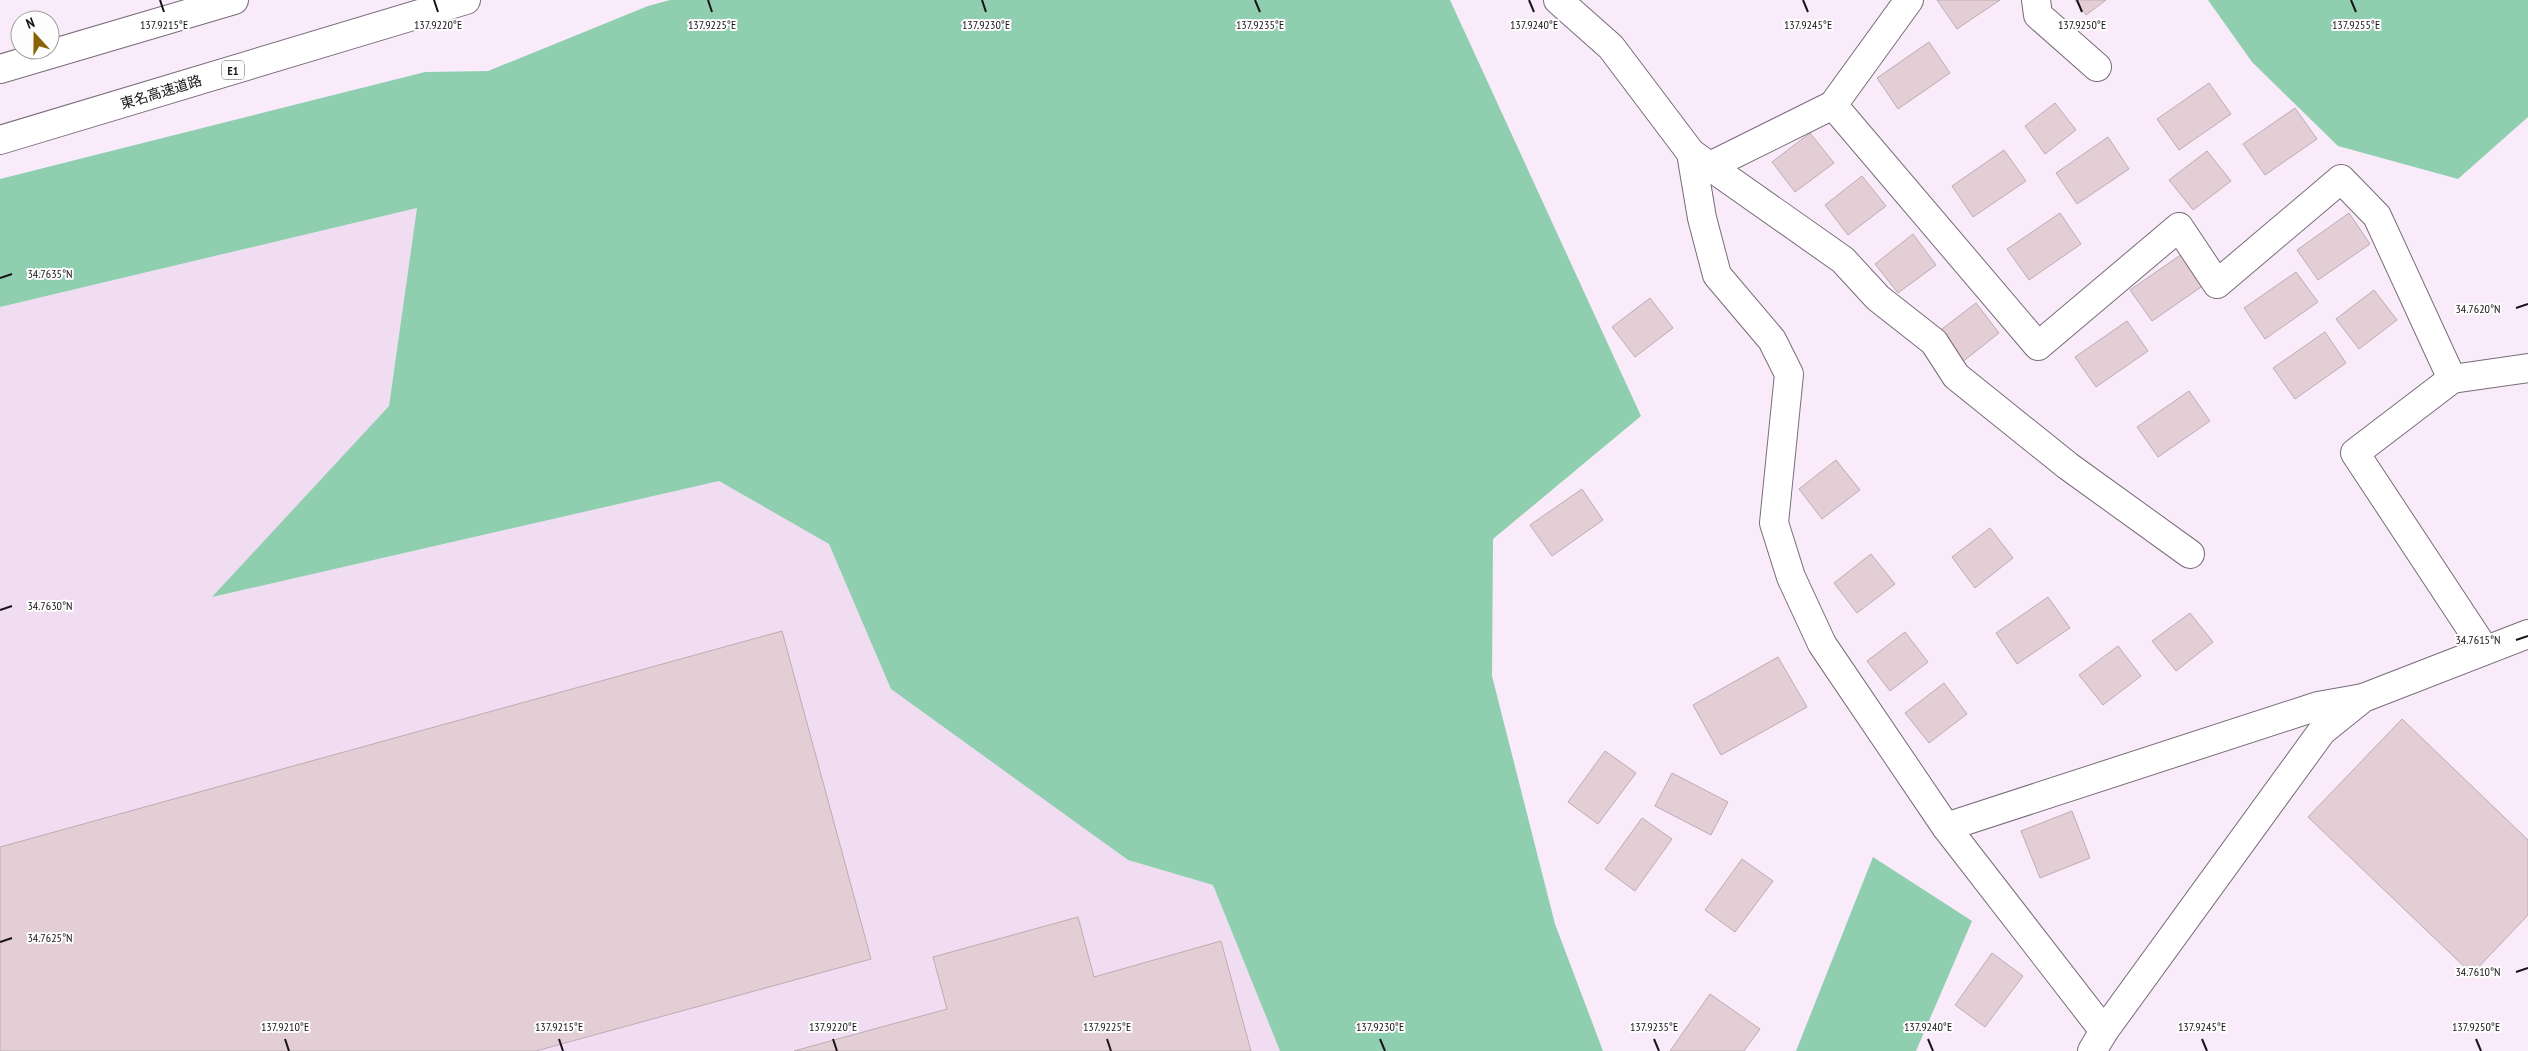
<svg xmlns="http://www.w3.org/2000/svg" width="2528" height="1051" font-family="'PT Sans Narrow','Noto Sans JP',sans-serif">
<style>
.built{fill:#f0ddf1}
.forest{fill:#8fcfb0}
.building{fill:#e2ced4;stroke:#bfabb2}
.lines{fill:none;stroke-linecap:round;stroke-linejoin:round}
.minor-casing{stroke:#786c79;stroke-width:30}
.tertiary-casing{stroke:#786c79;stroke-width:30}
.motorway-casing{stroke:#786c79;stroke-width:30}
.minor{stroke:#fff;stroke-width:28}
.tertiary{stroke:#fff;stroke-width:28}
.motorway{stroke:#fff;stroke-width:28}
.ticks{fill:none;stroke:#181318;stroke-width:2}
.labels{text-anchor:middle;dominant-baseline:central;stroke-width:4;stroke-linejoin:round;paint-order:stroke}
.shield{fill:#fdfdfd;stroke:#5d595d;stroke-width:1}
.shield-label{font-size:12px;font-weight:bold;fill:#181318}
.street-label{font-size:14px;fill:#181318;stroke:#fdfdfd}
.ticks-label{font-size:12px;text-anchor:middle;fill:#181318;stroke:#fdfdfd;stroke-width:4;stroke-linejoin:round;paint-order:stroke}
</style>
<rect width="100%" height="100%" fill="#f9ebfa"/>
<path class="built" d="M417,208L389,406L213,597L719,481L829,544L892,689L1128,860L1213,885L1280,1051H0V307Z"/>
<g class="forest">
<path d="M670,0H1450L1641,416L1493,539L1492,676L1555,924L1603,1051H1280L1213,885L1128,860L891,689L829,544L719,481L212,597L389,406L417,208L0,307V179L425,72L488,71L648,6Z"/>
<path d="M2208,0H2528V117L2458,179L2338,146L2252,62Z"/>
<path d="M1873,857L1972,921L1916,1051H1796Z"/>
</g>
<g class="building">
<path d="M1937,0H2000L1957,29Z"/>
<path d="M2075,0H2106L2086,15Z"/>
<path d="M1929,42L1950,73L1898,109L1877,78Z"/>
<path d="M2209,83L2231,114L2179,150L2157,119Z"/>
<path d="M2055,103L2076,130L2045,154L2025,126Z"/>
<path d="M2295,108L2317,139L2265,175L2243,144Z"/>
<path d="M1810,133L1834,163L1795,192L1772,162Z"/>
<path d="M2108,137L2129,169L2077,204L2056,173Z"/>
<path d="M2004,150L2026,181L1973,217L1952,186Z"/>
<path d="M2207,151L2231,181L2193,210L2169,180Z"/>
<path d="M1862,176L1886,206L1848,235L1825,205Z"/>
<path d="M2060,213L2081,244L2029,280L2007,249Z"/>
<path d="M2349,213L2370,244L2318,280L2297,250Z"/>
<path d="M1913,234L1936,265L1898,293L1875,264Z"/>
<path d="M2182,254L2204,285L2152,321L2130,290Z"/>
<path d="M2296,272L2318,302L2265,339L2244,308Z"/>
<path d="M2374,290L2397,320L2359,349L2336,319Z"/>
<path d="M1650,298L1673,328L1635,357L1612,327Z"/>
<path d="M1976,303L1999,333L1961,363L1938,332Z"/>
<path d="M2127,321L2148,351L2096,387L2075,357Z"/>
<path d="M2325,332L2346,363L2295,399L2273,368Z"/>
<path d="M2189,391L2210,421L2158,457L2137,427Z"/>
<path d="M1836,460L1860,490L1822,519L1799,489Z"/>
<path d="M1582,489L1603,520L1552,556L1530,525Z"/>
<path d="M1990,528L2013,558L1975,588L1952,557Z"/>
<path d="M1871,554L1895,584L1857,613L1834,583Z"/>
<path d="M2048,597L2070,628L2017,664L1996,633Z"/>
<path d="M2190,613L2213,642L2176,671L2152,641Z"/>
<path d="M782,631L871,959L536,1051H0V847Z"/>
<path d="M1905,632L1928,662L1890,691L1867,661Z"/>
<path d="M2118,646L2141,676L2103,705L2079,675Z"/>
<path d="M1778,657L1807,707L1721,755L1693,705Z"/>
<path d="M1944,683L1967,714L1929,743L1905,713Z"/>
<path d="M2402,719L2528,840V915L2472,974L2308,817Z"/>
<path d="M1605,751L1636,773L1598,824L1568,802Z"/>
<path d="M1672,773L1728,802L1711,835L1655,806Z"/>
<path d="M2072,811L2090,858L2040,878L2021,831Z"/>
<path d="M1642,818L1672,839L1635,891L1605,869Z"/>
<path d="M1742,859L1773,881L1735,932L1705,910Z"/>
<path d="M1078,917L1094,977L1221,941L1251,1051H794L947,1009L933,957Z"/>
<path d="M1992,953L2023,976L1985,1027L1955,1005Z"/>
<path d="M1710,994L1760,1029L1744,1051H1670Z"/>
</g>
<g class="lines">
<defs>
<g id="minor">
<path d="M1558,0L1611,47L1691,153L1702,218L1717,275L1772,340L1789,374L1774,523L1791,577L1822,644L1946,827"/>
<path d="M2036,0L2038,15L2097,67"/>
<path d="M1833,105L2038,346L2179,227L2217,284L2341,179L2377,216L2452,379L2355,453L2485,650"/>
<path d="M1691,153L1843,260L1878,298L1934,342L1956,376L2068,466L2190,554"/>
<path d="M1710,166L1833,105L1909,0"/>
<path d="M2452,379L2528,368"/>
<path d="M2104,1031L1946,827L2318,706L2363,698"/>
</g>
<path id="tertiary" d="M2092,1051L2104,1031L2322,731L2363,698L2528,634"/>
<g id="motorway">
<path d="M0,69L234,0"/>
<path d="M0,140L466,0"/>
</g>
</defs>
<use href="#minor" class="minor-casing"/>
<use href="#tertiary" class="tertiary-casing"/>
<use href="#motorway" class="motorway-casing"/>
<use href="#minor" class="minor"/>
<use href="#tertiary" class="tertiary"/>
<use href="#motorway" class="motorway"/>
</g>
<path class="ticks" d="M160,0L164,12M434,0L438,12M708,0L712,12M982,0L986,12M1255,0L1260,12M1529,0L1534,12M1803,0L1808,12M2077,0L2082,12M2351,0L2356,12M0,278L12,274M2516,308L2528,304M0,610L12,606M2516,640L2528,636M0,942L12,938M2516,972L2528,968M285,1039L289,1051M559,1039L563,1051M833,1039L837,1051M1107,1039L1111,1051M1380,1039L1385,1051M1654,1039L1659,1051M1928,1039L1933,1051M2202,1039L2207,1051M2476,1039L2481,1051"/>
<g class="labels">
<rect class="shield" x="222" y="60.5" width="22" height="19" rx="4"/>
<g class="shield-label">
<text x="233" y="70">E1</text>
</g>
<g class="street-label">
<text transform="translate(161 92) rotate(-17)">東名高速道路</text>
</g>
</g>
<g class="ticks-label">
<text x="986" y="29">137.9230°E</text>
<text x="164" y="29">137.9215°E</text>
<text x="438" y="29">137.9220°E</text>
<text x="712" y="29">137.9225°E</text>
<text x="1260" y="29">137.9235°E</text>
<text x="1534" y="29">137.9240°E</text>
<text x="1808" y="29">137.9245°E</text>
<text x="2082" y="29">137.9250°E</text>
<text x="2356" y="29">137.9255°E</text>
<text x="50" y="278">34.7635°N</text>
<text x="2478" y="313">34.7620°N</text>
<text x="50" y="610">34.7630°N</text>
<text x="2478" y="644">34.7615°N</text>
<text x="50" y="942">34.7625°N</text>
<text x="2478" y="976">34.7610°N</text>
<text x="285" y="1031">137.9210°E</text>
<text x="559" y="1031">137.9215°E</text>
<text x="833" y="1031">137.9220°E</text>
<text x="1107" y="1031">137.9225°E</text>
<text x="1380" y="1031">137.9230°E</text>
<text x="1654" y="1031">137.9235°E</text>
<text x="1928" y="1031">137.9240°E</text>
<text x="2202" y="1031">137.9245°E</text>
<text x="2476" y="1031">137.9250°E</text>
</g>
<g transform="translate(35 35) rotate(339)"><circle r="24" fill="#fdfdfd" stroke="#a19fa1"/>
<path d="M0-4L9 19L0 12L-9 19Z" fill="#8a6302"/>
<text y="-8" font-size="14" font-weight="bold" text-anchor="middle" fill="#181318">N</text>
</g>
</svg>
